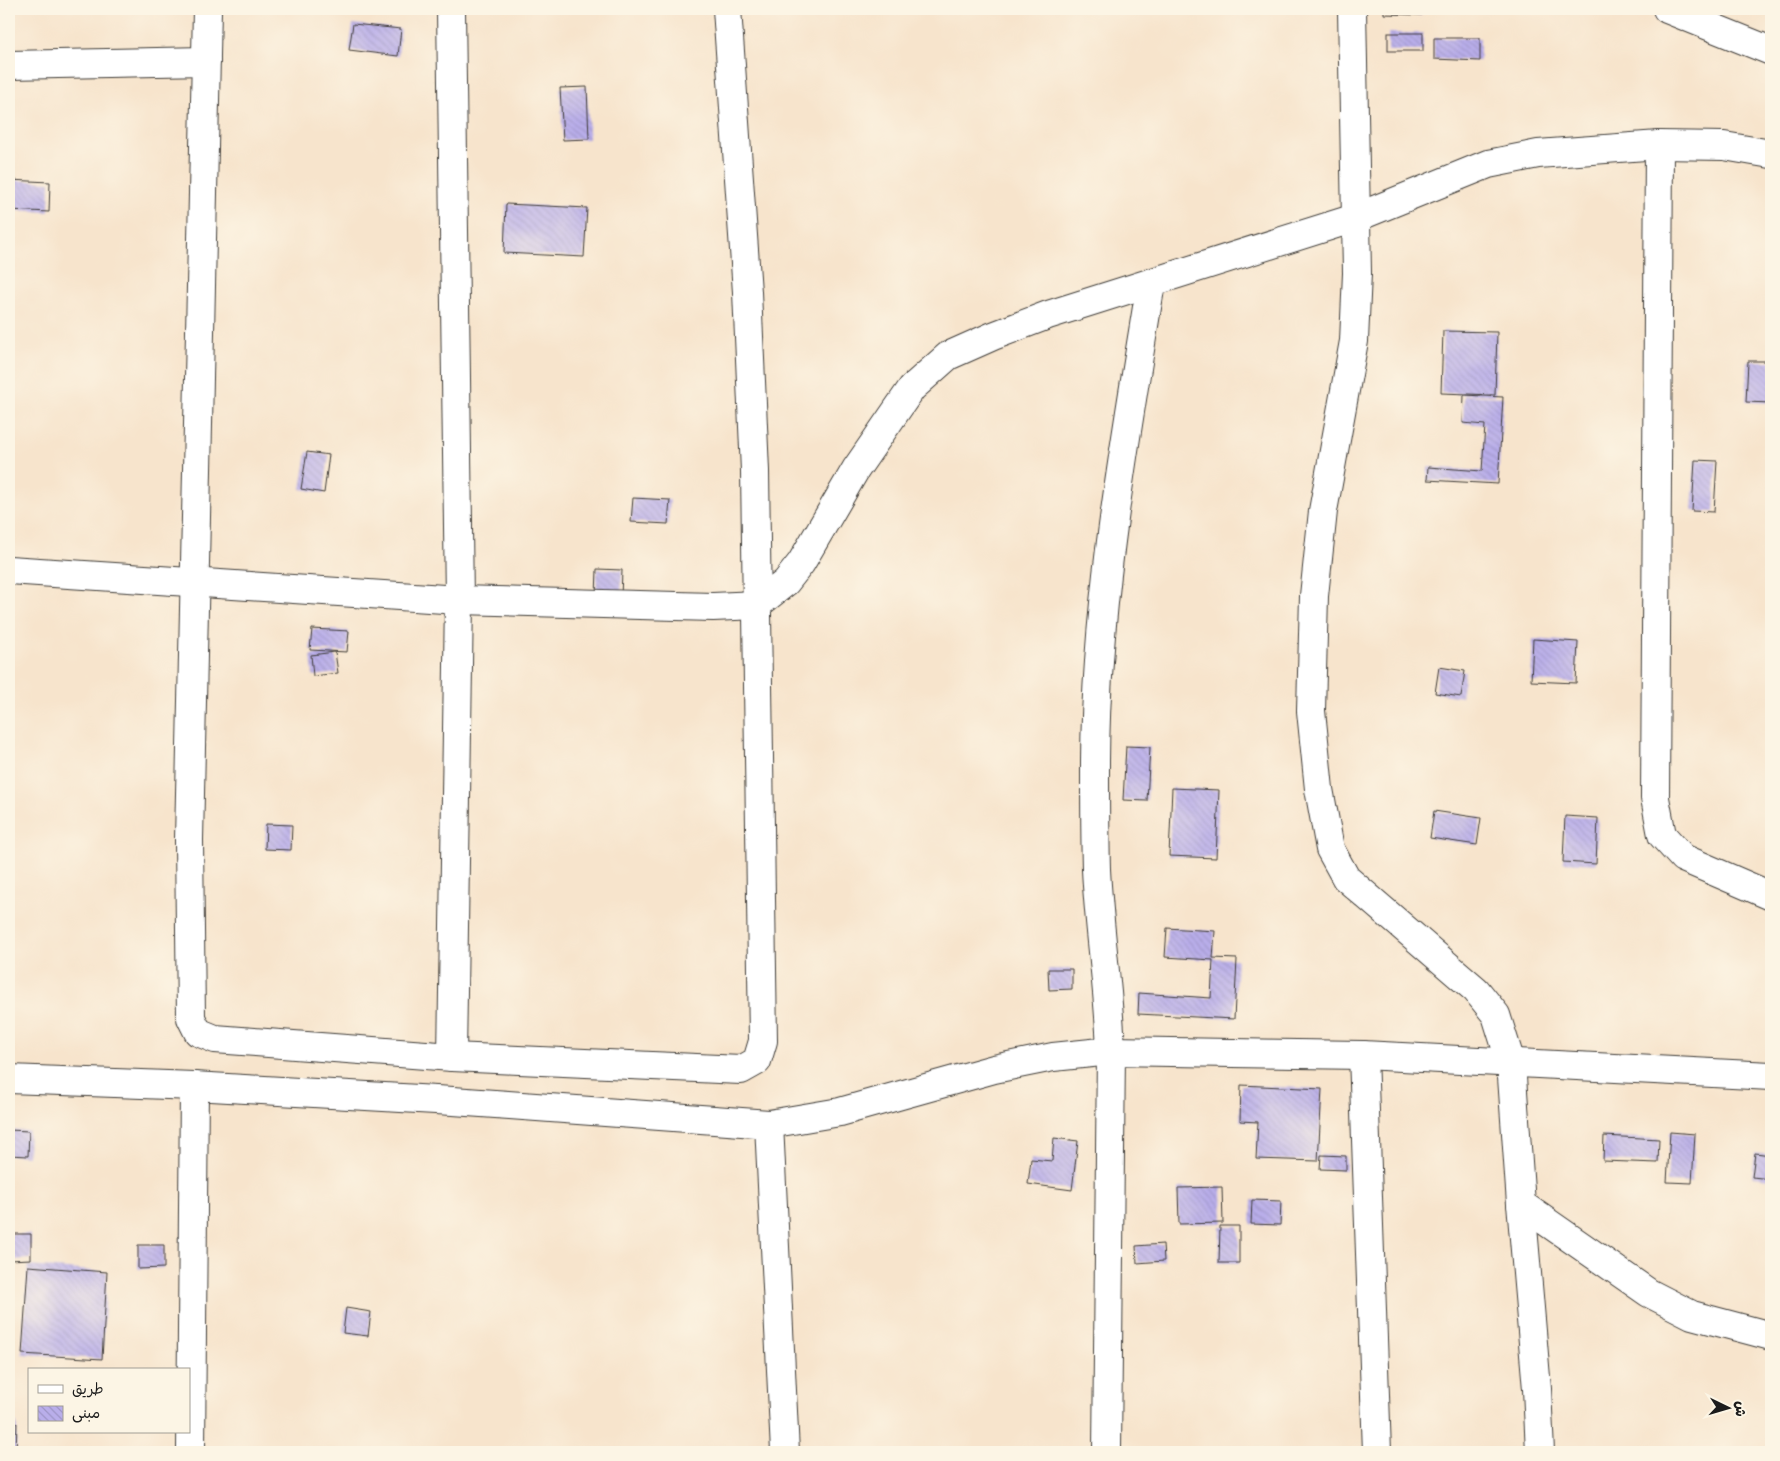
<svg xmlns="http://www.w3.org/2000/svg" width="1780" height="1461" font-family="Sriracha,'Playpen Sans Arabic',sans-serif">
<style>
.building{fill:url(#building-back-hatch)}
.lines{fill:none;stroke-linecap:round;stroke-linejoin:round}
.minor-casing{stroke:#3d3a36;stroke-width:30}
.minor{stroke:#fff;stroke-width:28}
</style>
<defs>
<pattern id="building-back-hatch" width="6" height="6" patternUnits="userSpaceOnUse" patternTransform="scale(1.25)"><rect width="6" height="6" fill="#b9aeea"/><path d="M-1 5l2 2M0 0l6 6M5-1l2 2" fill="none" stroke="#9e95c8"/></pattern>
</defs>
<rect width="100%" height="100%" fill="#fcf5e5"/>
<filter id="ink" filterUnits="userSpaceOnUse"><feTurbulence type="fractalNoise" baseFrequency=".02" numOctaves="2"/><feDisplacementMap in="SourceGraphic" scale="10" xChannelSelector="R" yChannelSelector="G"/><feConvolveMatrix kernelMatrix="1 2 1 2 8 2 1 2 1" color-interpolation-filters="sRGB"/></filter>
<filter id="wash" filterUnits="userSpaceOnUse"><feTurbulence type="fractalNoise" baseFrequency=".0096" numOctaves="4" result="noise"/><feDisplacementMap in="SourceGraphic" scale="20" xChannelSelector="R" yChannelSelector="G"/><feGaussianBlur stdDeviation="1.12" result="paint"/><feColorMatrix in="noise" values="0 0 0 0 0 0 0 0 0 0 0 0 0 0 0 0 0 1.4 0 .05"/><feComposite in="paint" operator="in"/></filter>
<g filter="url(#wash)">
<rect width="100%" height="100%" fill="#f7e4cc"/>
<g id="blocks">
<g class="building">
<path d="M1384,9H1423L1422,15L1384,14Z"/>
<path d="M353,24L401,29L398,56L349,50Z"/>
<rect x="1388" y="33" width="35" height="18"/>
<path d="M1434,38H1480V61L1434,59Z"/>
<path d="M587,87L589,139L563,140L560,88Z"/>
<path d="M9,180L50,182L49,212L9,210Z"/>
<path d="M506,204L587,208L584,257L504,253Z"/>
<path d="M1443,331L1497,332L1495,395L1441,393Z"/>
<path d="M1748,361H1771V403L1746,402Z"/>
<path d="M1464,395L1503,397L1498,484L1427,480L1428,467L1482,471L1485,425L1463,423Z"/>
<path d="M307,452L329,455L324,493L301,489Z"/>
<path d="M1695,460L1717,461L1714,512L1692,511Z"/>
<path d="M633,498L670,500L668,524L631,522Z"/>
<path d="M597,569L622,570L621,598L596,596Z"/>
<path d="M312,629L349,631L347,652L310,650Z"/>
<path d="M1533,639L1578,642L1576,683L1531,681Z"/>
<path d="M335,652L338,673L313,676L311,655Z"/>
<path d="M1439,667L1465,671L1461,697L1435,693Z"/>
<path d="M1126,746L1150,747L1147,801L1123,800Z"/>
<path d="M1172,788L1219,790L1216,858L1169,856Z"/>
<path d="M1434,811L1481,818L1477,845L1430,838Z"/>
<path d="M1565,816L1598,818L1596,864L1563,862Z"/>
<path d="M266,824L292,825L291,850L265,849Z"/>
<path d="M1167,928L1215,931L1213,958L1237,959L1234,1019L1138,1014L1139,993L1211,998L1213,960L1165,957Z"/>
<path d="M1048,969H1072V989L1049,990Z"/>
<path d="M1241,1085L1322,1089L1318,1161L1256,1159L1258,1122L1240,1121Z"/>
<path d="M9,1130L29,1131L28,1156L9,1155Z"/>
<path d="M1670,1132L1695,1134L1692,1183L1667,1182Z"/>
<path d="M1604,1136L1659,1139L1658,1163L1603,1161Z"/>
<path d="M1054,1138L1078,1141L1072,1190L1028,1184L1031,1159L1052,1161Z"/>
<path d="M1755,1153L1771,1155V1179L1752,1177Z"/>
<path d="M1321,1155L1346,1156V1170L1320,1169Z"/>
<path d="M1222,1187L1223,1223L1179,1224L1178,1188Z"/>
<path d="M1252,1200L1281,1201L1280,1225L1251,1224Z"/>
<path d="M1220,1226H1239V1263H1219Z"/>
<path d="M9,1234H31V1259L9,1260Z"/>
<path d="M1163,1244L1164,1261L1137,1263L1136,1246Z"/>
<path d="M138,1245H164V1268L138,1269Z"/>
<path d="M28,1266L107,1272L102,1359L22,1354Z"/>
<path d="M346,1308L371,1312L368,1336L343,1333Z"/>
<rect x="9" y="1368" width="4" height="36"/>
<path d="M9,1422L17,1423L16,1452H9Z"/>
</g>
</g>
</g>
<g filter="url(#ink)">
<use href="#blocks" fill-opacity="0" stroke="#3d3a36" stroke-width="1"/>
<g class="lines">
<defs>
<g id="minor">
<path d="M207,9L189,840L191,1018L198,1032L215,1039L452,1057L741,1070L757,1061L763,1041L755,471L747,292L727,9"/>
<path d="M451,9L459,600L452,1057"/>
<path d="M1352,9L1357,273L1354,341L1323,511L1314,596L1311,711L1319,789L1330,849L1346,878L1476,990L1496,1015L1511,1063L1521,1204L1649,1293L1692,1315L1771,1336"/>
<path d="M1667,9L1771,51"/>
<path d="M9,65L206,61"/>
<path d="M1659,145L1655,798L1662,835L1683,858L1771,896"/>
<path d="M9,570L459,600L713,607L757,605L786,582L801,563L856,469L912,388L948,356L993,336L1048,315L1355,218L1488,164L1538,154L1659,145L1724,146L1771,154"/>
<path d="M1363,1055L1377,1452"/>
<path d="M9,1079L194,1086L453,1101L769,1124L840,1112L994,1069L1053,1057L1111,1051L1363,1055L1771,1076"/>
<path d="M769,1124L785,1452"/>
<path d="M1521,1204L1537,1389L1540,1452"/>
<path d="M191,1452L194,1086"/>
<path d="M1107,1452L1111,1051C1109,990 1099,930 1096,869C1095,833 1095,797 1095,761C1096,600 1125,442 1151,283"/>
</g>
</defs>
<use href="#minor" class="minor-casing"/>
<use href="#minor" class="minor"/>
</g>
</g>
<rect width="1780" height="1461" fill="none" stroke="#fcf5e5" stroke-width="30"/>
<rect x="28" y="1368" width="162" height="65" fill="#fcf5e5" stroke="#a29e95"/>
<rect x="38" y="1385" width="25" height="8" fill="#ffffff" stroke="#a29e95"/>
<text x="72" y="1394" font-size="15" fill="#1c1c1c">طريق</text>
<rect x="38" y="1406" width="25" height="15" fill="url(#building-back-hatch)" stroke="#a29e95"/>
<text x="72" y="1418" font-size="15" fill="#1c1c1c">مبنى</text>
<g transform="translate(1728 1408) rotate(95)" stroke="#fcf5e5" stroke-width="4" paint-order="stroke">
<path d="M0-4L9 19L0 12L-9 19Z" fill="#1c1c1c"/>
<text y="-8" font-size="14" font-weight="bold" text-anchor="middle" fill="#1c1c1c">ش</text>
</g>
</svg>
